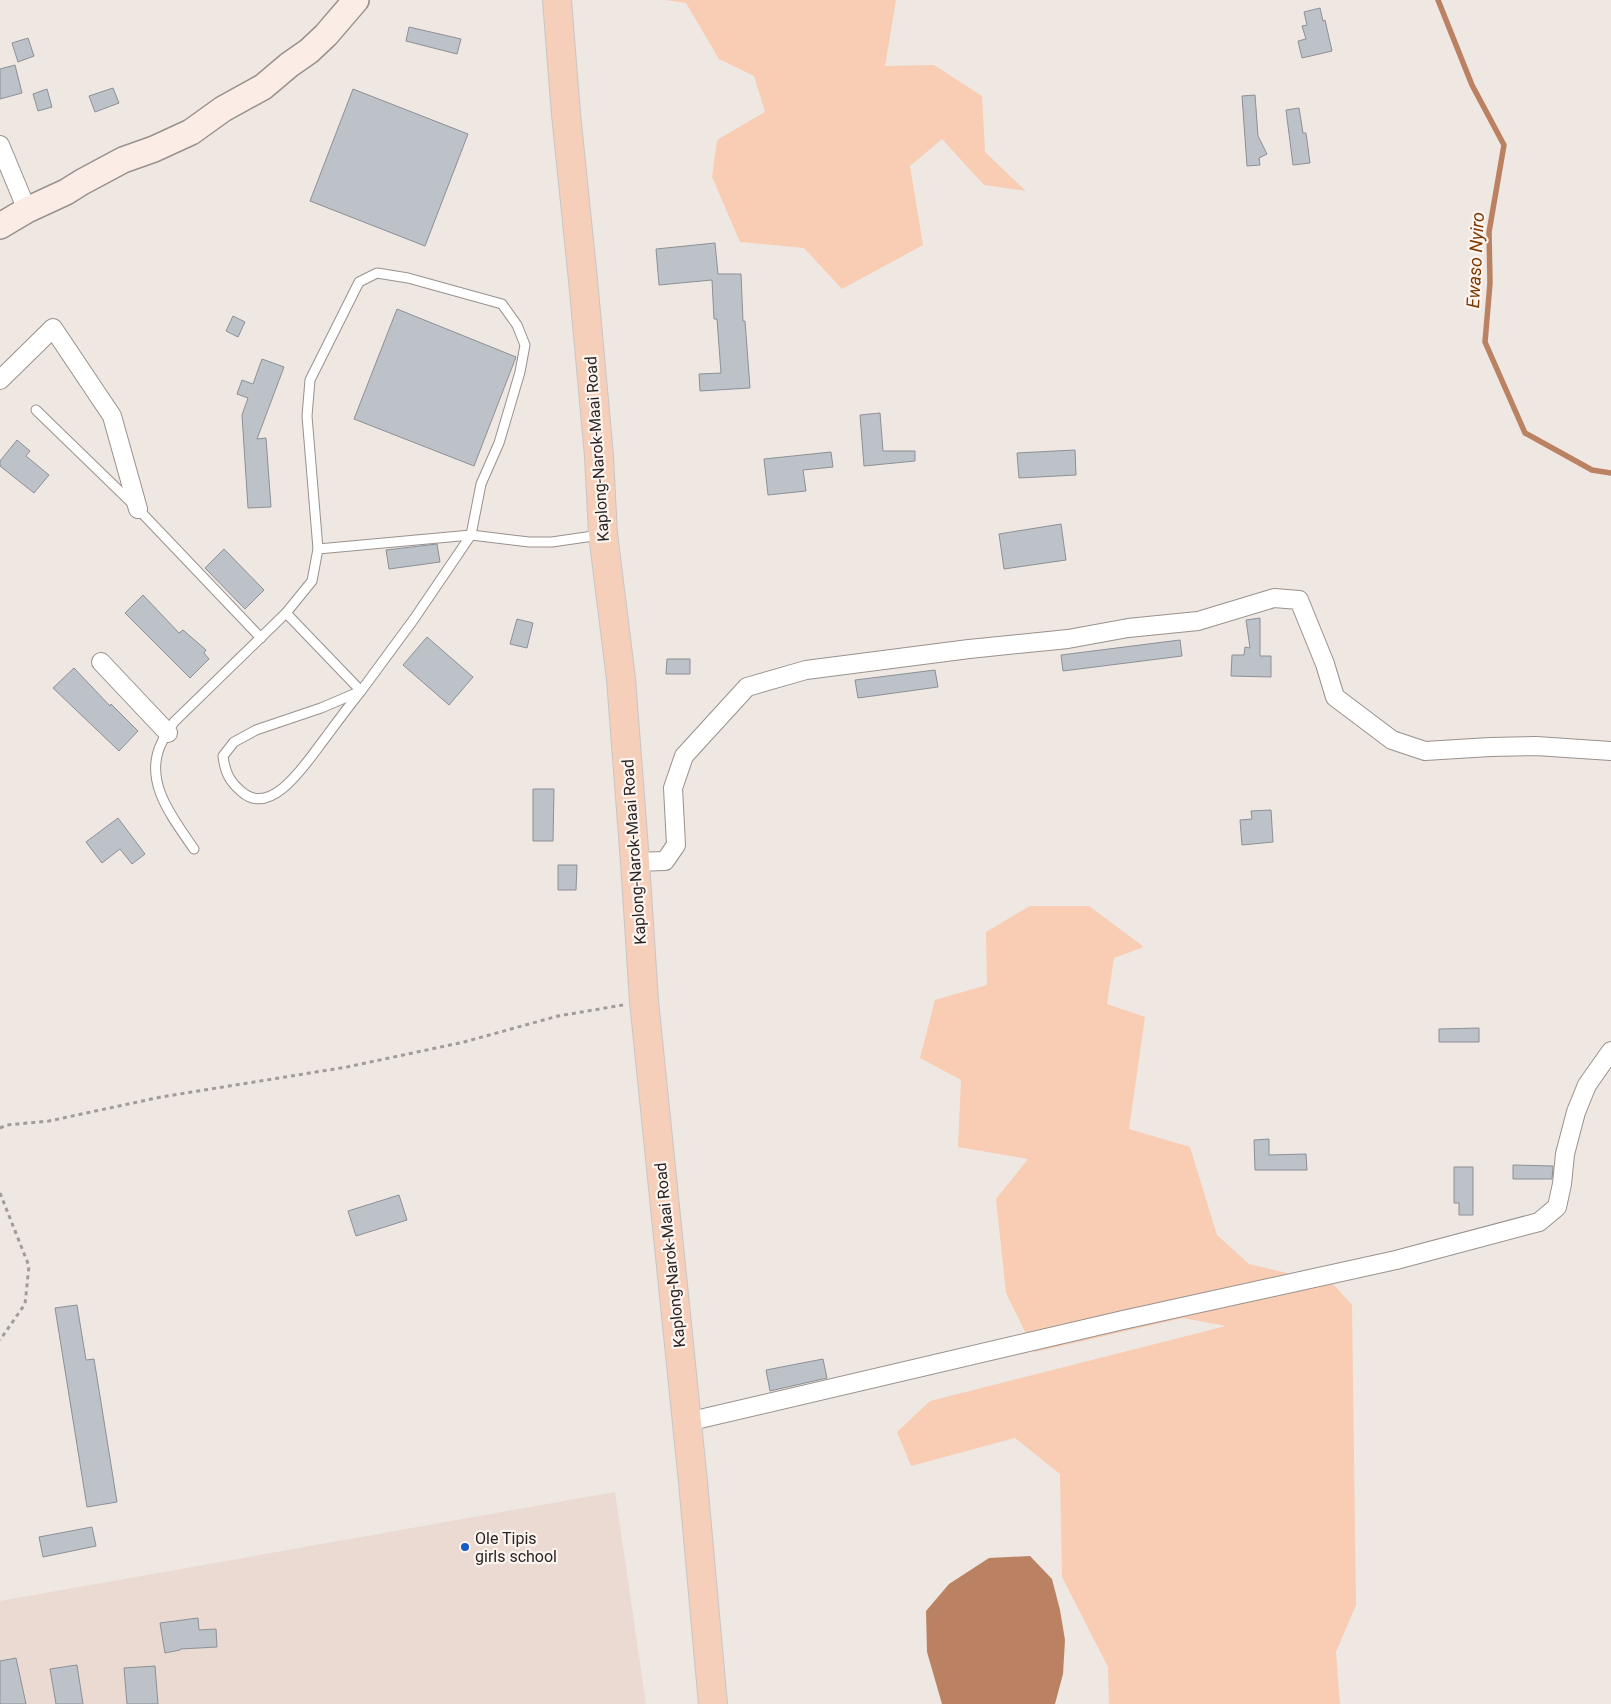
<svg xmlns="http://www.w3.org/2000/svg" width="1611" height="1704" font-family="Roboto,sans-serif">
<style>
.built{fill:#eadad1}
.green{fill:#f8cdb4}
.water{fill:#ba8262}
.lines{fill:none;stroke-linecap:round;stroke-linejoin:round}
.stream{stroke:#ba8262;stroke-width:5.5}
.building{fill:#bdc2c9;stroke:#8c9097}
.service-casing{stroke:#99918d;stroke-width:11}
.minor-casing{stroke:#99918d;stroke-width:20}
.secondary-casing{stroke:#99918d;stroke-width:28}
.trunk-casing{stroke:#c7c6c6;stroke-width:30}
.path{stroke:#a29c99;stroke-width:3;stroke-dasharray:4 4;stroke-linecap:butt}
.service{stroke:#fff;stroke-width:9}
.minor{stroke:#fff;stroke-width:18}
.secondary{stroke:#fbede5;stroke-width:25}
.trunk{stroke:#f6cfba;stroke-width:28}
.poi-dot{fill:#195bc6;stroke:#fdf4ef;stroke-width:2}
.labels{text-anchor:middle;dominant-baseline:central;stroke-width:4.5;stroke-linejoin:round;paint-order:stroke}
.street-label{font-size:16px;fill:#282524;stroke:#fdf4ef}
.poi-label{font-size:16px;fill:#282524;stroke:#fdf4ef;text-anchor:start}
.water-label{font-size:18px;font-style:italic;fill:#7d3800;stroke:#fdf4ef}
</style>
<rect width="100%" height="100%" fill="#efe7e2"/>
<path class="built" d="M615,1492L646,1704H0V1601Z"/>
<g class="green">
<path d="M665,0H896L885,66L934,65L982,96L985,152L1026,191L984,185L942,139L910,166L923,245L842,289L804,248L740,242L712,177L717,140L765,112L754,76L719,59L686,3Z"/>
<path d="M1030,906H1089L1144,947L1114,958L1107,1004L1145,1017L1129,1129L1190,1147L1217,1235L1249,1264L1333,1284L1352,1305L1356,1605L1336,1652L1340,1704H1109L1108,1667L1062,1577L1060,1474L1015,1438L911,1466L897,1432L930,1401L1226,1326L1183,1318L1035,1352L1006,1293L996,1199L1028,1159L958,1147L961,1080L920,1058L935,1000L987,985L986,932Z"/>
</g>
<path class="water" d="M1030,1556L1052,1579L1060,1610L1065,1640L1063,1674L1055,1704H942L927,1652L926,1611L949,1584L989,1558Z"/>
<g class="lines">
<path class="stream" d="M1438,0L1472,85L1504,145L1489,232L1490,283L1485,342L1525,433L1592,470L1611,473"/>
</g>
<g class="building">
<path d="M1320,8L1323,21L1325,20L1332,51L1302,58L1298,41L1306,39L1302,26L1307,25L1304,12Z"/>
<path d="M409,27L461,39L457,54L406,41Z"/>
<path d="M28,38L34,56L18,62L12,43Z"/>
<path d="M15,65L22,93L0,99V69Z"/>
<path d="M113,88L119,103L95,112L89,96Z"/>
<path d="M47,89L52,107L38,111L33,94Z"/>
<path d="M353,89L468,134L425,246L310,201Z"/>
<path d="M1255,95L1258,136L1267,154L1259,158L1260,165L1247,166L1242,96Z"/>
<path d="M1299,108L1303,133H1306L1310,163L1293,165L1286,110Z"/>
<path d="M715,243L718,274H741L743,321H745L750,388L700,391L699,374L721,373L717,319H714L712,280L659,285L656,249Z"/>
<path d="M397,309L516,357L474,466L354,419Z"/>
<path d="M233,316L245,322L238,337L226,331Z"/>
<path d="M262,359L284,367L257,439L266,438L271,507L248,508L242,415L248,398L237,394L242,380L253,384Z"/>
<path d="M880,413L883,451H915V461L864,466L860,415Z"/>
<path d="M17,440L30,451L26,456L49,475L34,493L0,466V461Z"/>
<path d="M1075,450L1076,475L1019,478L1017,453Z"/>
<path d="M831,452L833,467L803,470L806,491L768,495L764,459Z"/>
<path d="M1061,524L1066,560L1004,569L999,534Z"/>
<path d="M437,544L440,562L389,569L386,550Z"/>
<path d="M224,549L264,590L245,609L205,568Z"/>
<path d="M143,595L179,633L183,630L206,650L204,653L209,659L190,678L125,613Z"/>
<path d="M1260,618V656H1271V677L1231,676L1232,655H1244L1245,647L1250,648L1246,620Z"/>
<path d="M517,619L533,623L527,648L510,644Z"/>
<path d="M427,637L473,677L449,705L403,665Z"/>
<path d="M1180,640L1182,656L1063,671L1061,655Z"/>
<path d="M667,659H690V674H666Z"/>
<path d="M74,668L110,706L111,704L138,731L119,751L53,688Z"/>
<path d="M935,670L938,687L858,698L855,680Z"/>
<path d="M533,789H554L553,841H533Z"/>
<path d="M1271,810L1273,842L1242,845L1240,820L1252,819L1251,811Z"/>
<path d="M118,818L145,854L132,864L120,849L102,863L86,842Z"/>
<path d="M558,865H577L576,890H558Z"/>
<path d="M1479,1028V1042H1439V1029Z"/>
<path d="M1269,1139V1155L1306,1154L1307,1170H1255L1254,1140Z"/>
<path d="M1513,1165L1553,1166L1552,1179H1513Z"/>
<path d="M1454,1167H1473V1215H1459V1203H1454Z"/>
<path d="M399,1195L407,1220L356,1236L348,1211Z"/>
<path d="M77,1305L86,1360L94,1359L117,1502L87,1507L55,1308Z"/>
<path d="M823,1359L827,1378L770,1391L766,1370Z"/>
<path d="M92,1527L96,1546L43,1557L39,1537Z"/>
<path d="M198,1618L199,1630L216,1629L217,1647L180,1649V1650L165,1653L160,1623Z"/>
<path d="M16,1658L26,1704H0V1661Z"/>
<path d="M77,1665L83,1704H56L50,1669Z"/>
<path d="M155,1666L158,1704H127L124,1668Z"/>
</g>
<g class="lines">
<defs>
<g id="service">
<path d="M36,410L138,509L261,638"/>
<path d="M286,613L361,691C349,706 337,722 326,737C310,757 273,819 242,792C230,782 225,773 223,756L234,742L256,730L321,708L361,691L414,619L471,535L481,484L499,443L520,372L525,345L517,325L502,304L408,278L377,273L359,282L310,380L307,416L318,549"/>
<path d="M194,849C173,818 142,781 162,742C165,735 170,729 174,722L286,613L312,581L318,549L471,535L529,542H552L600,535"/>
</g>
<g id="minor">
<path d="M0,145L27,210"/>
<path d="M0,380L53,328L112,416L138,509"/>
<path d="M101,662L168,733"/>
<path d="M635,862L665,861L676,845L673,788L684,756L747,687L806,670L969,649L1068,639L1128,628L1198,621L1274,598L1299,600L1325,664L1335,697L1392,740L1425,751L1490,747L1536,746L1611,751"/>
<path d="M687,1422L1123,1320L1396,1260L1539,1222L1557,1207L1562,1184L1565,1154L1576,1112L1587,1085L1611,1051"/>
</g>
<path id="secondary" d="M0,226L27,210L66,192L82,182L123,160L154,149L191,132L223,109L263,87L289,65L309,51L326,35L356,0"/>
<path id="trunk" d="M557,0L566,114L583,280L599,456L603,534L621,679L635,862L644,1001L693,1482L713,1704"/>
</defs>
<use href="#service" class="service-casing"/>
<use href="#minor" class="minor-casing"/>
<use href="#secondary" class="secondary-casing"/>
<use href="#trunk" class="trunk-casing"/>
<g class="path">
<path d="M0,1128L7,1125L49,1121L161,1097L347,1067L464,1042L558,1016L623,1005"/>
<path d="M0,1193L29,1266L25,1304L0,1340"/>
</g>
<use href="#service" class="service"/>
<use href="#minor" class="minor"/>
<use href="#secondary" class="secondary"/>
<use href="#trunk" class="trunk"/>
</g>
<circle class="poi-dot" cx="465" cy="1547" r="5"/>
<g class="labels">
<g class="street-label">
<text transform="translate(597 449) rotate(-94)">Kaplong-Narok-Maai Road</text>
<text transform="translate(634 852) rotate(-94)">Kaplong-Narok-Maai Road</text>
<text transform="translate(670 1255) rotate(-96)">Kaplong-Narok-Maai Road</text>
</g>
<g class="poi-label">
<text x="475" y="1538">Ole Tipis<tspan x="475" dy="18">girls school</tspan></text>
</g>
<g class="water-label">
<text transform="translate(1475 260) rotate(-87)">Ewaso Nyiro</text>
</g>
</g>
</svg>
